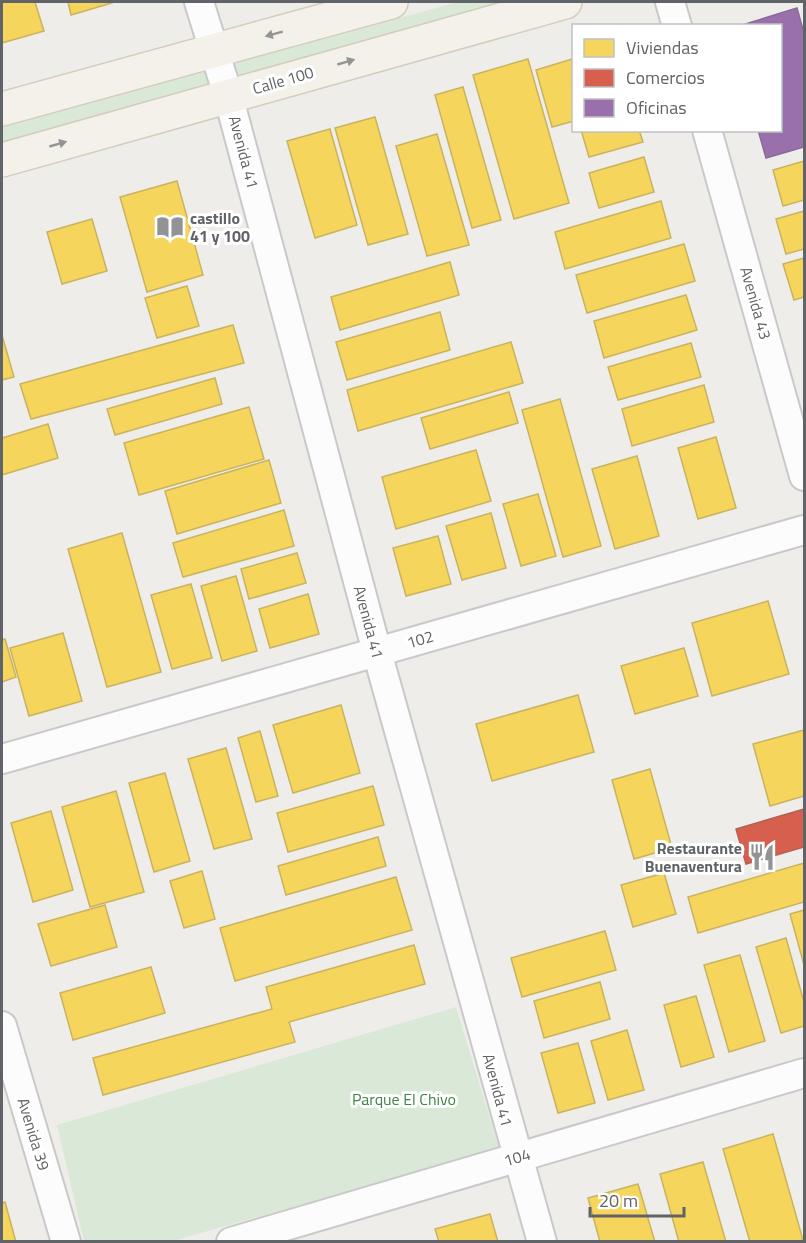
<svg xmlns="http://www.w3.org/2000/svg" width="806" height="1243" font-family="'Titillium Web',sans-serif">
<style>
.green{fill:#dae8d8}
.homes{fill:#f6d55c;stroke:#c9b35f;stroke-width:1.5}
.shops{fill:#d6604d;stroke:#b36155;stroke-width:1.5}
.offices{fill:#9970ab;stroke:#886c97;stroke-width:1.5}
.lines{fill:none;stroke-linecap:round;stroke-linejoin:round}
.minor-casing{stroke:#cac9c9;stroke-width:32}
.primary-casing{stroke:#d4cdbb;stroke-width:36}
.minor{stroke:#fdfcfc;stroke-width:28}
.primary{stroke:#f3f1ea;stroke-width:33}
.oneway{fill:#939595}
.labels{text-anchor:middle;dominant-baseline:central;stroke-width:6;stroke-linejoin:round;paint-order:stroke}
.street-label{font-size:16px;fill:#606367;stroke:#fff}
.poi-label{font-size:16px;font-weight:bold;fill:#606367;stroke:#fff;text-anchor:start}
.park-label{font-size:16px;fill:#418544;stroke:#fff}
</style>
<rect width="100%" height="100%" fill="#efedea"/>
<g class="green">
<path d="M458,2H502L2,142V127Z"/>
<path d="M456,1007L499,1148L173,1241H84L57,1125Z"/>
</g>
<g class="homes">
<path d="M2,2H35L44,31L2,43Z"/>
<path d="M68,2H112V3L71,15Z"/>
<path d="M528,59L569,203L514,219L473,75Z"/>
<path d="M572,59L574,121L552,127L536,70Z"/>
<path d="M463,87L501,220L472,228L435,95Z"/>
<path d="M375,117L408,234L368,245L335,128Z"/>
<path d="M330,129L357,225L315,238L287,141Z"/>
<path d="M581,130H639L643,142L589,157Z"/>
<path d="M437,134L469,245L427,256L396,146Z"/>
<path d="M644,157L654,192L599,208L589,173Z"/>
<path d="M804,161V200L783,206L773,170Z"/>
<path d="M177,181L203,275L147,292L120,197Z"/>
<path d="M661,201L671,238L565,269L555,232Z"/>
<path d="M804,211V249L786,254L776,219Z"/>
<path d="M92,219L107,271L62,284L47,232Z"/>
<path d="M684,244L695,281L587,313L576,275Z"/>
<path d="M804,258V297L794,300L783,264Z"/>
<path d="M450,262L459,295L340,330L331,297Z"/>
<path d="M187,286L199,326L157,338L145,298Z"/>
<path d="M686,295L697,330L604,358L594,321Z"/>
<path d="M440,312L450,350L347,380L336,342Z"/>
<path d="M233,325L244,363L31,419L20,384Z"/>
<path d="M2,335L14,377L2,380Z"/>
<path d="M511,342L523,383L358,431L347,390Z"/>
<path d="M691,343L701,377L618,400L608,367Z"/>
<path d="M215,378L222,404L115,435L107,409Z"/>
<path d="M704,385L714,422L632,446L622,409Z"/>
<path d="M509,392L518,423L430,449L421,418Z"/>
<path d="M560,399L601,546L563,557L522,410Z"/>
<path d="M249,407L264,459L139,495L124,443Z"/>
<path d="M48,424L58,458L2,475V438Z"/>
<path d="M716,437L736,508L698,519L678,448Z"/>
<path d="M476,450L491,501L396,529L382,477Z"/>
<path d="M637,456L659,536L615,549L592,469Z"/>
<path d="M269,460L281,503L177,534L165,491Z"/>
<path d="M538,494L556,556L521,566L503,504Z"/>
<path d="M284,510L294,546L183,577L173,543Z"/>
<path d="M491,513L506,568L462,580L446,526Z"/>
<path d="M122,533L161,672L107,687L68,549Z"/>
<path d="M438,536L451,584L406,596L393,548Z"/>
<path d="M297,553L306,583L249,599L241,569Z"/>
<path d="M236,576L257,651L222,661L201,586Z"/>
<path d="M191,584L212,658L172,669L151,595Z"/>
<path d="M308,594L319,634L270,648L259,609Z"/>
<path d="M768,601L789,674L712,696L692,623Z"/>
<path d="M63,633L82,701L29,716L10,648Z"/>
<path d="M5,639L16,677L2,682V640Z"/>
<path d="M684,648L698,696L635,714L621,666Z"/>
<path d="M578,695L594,752L492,781L476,724Z"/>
<path d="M341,705L360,773L293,793L273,725Z"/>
<path d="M804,730V796L770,806L753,744Z"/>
<path d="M260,731L278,796L256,802L238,738Z"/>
<path d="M226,748L252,839L214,849L188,759Z"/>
<path d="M650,769L672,848L634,859L612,780Z"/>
<path d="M165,773L190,861L154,872L129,783Z"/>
<path d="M373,786L384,825L288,852L277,813Z"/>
<path d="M116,791L144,892L90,907L62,807Z"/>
<path d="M51,811L73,890L33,902L11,823Z"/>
<path d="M378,837L386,866L286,895L278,866Z"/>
<path d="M804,863V902L698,933L688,897Z"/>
<path d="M202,871L215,919L184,928L170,881Z"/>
<path d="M664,873L676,914L633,927L621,885Z"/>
<path d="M396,877L412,930L235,981L220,928Z"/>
<path d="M105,905L117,947L51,966L38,924Z"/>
<path d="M804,910V965L790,914Z"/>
<path d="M605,931L616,970L522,997L511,958Z"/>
<path d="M786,938L804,1002V1026L781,1033L756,947Z"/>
<path d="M414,945L425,984L289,1022L295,1042L103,1095L93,1058L272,1009L266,987Z"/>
<path d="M740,955L765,1041L729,1052L704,965Z"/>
<path d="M151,967L165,1013L73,1040L60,993Z"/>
<path d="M600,982L610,1019L544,1038L534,1001Z"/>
<path d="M696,996L714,1057L681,1067L664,1005Z"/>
<path d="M627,1030L644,1090L608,1100L591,1041Z"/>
<path d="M578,1043L595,1103L558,1113L541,1053Z"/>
<path d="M773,1134L803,1240L797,1242H750L723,1149Z"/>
<path d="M703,1162L726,1242H679L660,1174Z"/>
<path d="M638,1184L655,1242H600L588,1198Z"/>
<path d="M5,1202L16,1242H2V1203Z"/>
<path d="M490,1214L498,1242H439L435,1229Z"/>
</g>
<path class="shops" d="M804,809V847L746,864L736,829Z"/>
<path class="offices" d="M797,8L804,33V147L766,158L758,130H780V26H739Z"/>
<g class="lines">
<defs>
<g id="minor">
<path d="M199,2L228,95L377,652L542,1242"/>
<path d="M670,2L677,26"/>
<path d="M707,130L804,476"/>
<path d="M2,759L804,530"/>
<path d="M2,1026L66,1242"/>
<path d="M231,1242L804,1073"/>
</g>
<g id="primary">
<path d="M2,109L391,2"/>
<path d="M2,160L565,2"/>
</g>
</defs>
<use href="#minor" class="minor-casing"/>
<use href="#primary" class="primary-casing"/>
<use href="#minor" class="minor"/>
<use href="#primary" class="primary"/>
</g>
<defs><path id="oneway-solid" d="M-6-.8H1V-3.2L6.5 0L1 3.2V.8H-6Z" transform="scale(1.5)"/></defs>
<g class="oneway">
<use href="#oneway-solid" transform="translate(274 34) rotate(165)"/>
<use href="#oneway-solid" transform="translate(346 62) rotate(-16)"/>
<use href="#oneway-solid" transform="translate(58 144) rotate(-16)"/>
</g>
<defs>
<symbol id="library-bare" viewBox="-9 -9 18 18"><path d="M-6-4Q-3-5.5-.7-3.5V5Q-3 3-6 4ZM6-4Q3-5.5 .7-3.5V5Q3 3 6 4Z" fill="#929395" stroke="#fff" stroke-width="2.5" paint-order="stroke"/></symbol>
<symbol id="restaurant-bare" viewBox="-9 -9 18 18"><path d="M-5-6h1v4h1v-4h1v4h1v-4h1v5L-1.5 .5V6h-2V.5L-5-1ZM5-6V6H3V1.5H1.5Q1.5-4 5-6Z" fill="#929395" stroke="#fff" stroke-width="2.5" paint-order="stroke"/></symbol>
</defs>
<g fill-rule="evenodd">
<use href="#library-bare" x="151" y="208" width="38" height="38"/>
<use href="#restaurant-bare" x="743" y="838" width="38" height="38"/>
</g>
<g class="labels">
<g class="street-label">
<text transform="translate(283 80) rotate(-16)">Calle 100</text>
<text transform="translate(244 152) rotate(75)">Avenida 41</text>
<text transform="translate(756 303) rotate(74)">Avenida 43</text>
<text transform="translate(369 622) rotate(75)">Avenida 41</text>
<text transform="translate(420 639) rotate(-16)">102</text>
<text transform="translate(498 1090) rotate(75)">Avenida 41</text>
<text transform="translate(34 1134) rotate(73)">Avenida 39</text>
<text transform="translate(517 1157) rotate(-16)">104</text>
</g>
<g class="poi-label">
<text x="190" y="218">castillo<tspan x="190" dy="18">41 y 100</tspan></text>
<text x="742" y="848" text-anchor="end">Restaurante<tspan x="742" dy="18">Buenaventura</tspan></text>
</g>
<g class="park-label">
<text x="404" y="1099">Parque El Chivo</text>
</g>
</g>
<rect width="806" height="1243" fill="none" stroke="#606367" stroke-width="6"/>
<rect x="572" y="24" width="210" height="108" fill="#ffffff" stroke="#bfc1c2" stroke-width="1.5"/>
<rect x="584" y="39" width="30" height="18" fill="#f6d55c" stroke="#bfc1c2" stroke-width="1.5"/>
<text x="626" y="54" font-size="18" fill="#606367">Viviendas</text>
<rect x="584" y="69" width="30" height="18" fill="#d6604d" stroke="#bfc1c2" stroke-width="1.5"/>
<text x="626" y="84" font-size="18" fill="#606367">Comercios</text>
<rect x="584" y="99" width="30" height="18" fill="#9970ab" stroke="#bfc1c2" stroke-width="1.5"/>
<text x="626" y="114" font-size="18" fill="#606367">Oficinas</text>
<path d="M590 1207v9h94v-9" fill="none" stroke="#606367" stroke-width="3"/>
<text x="599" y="1207" font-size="18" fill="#606367" stroke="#ffffff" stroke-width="4.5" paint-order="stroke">20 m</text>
</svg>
